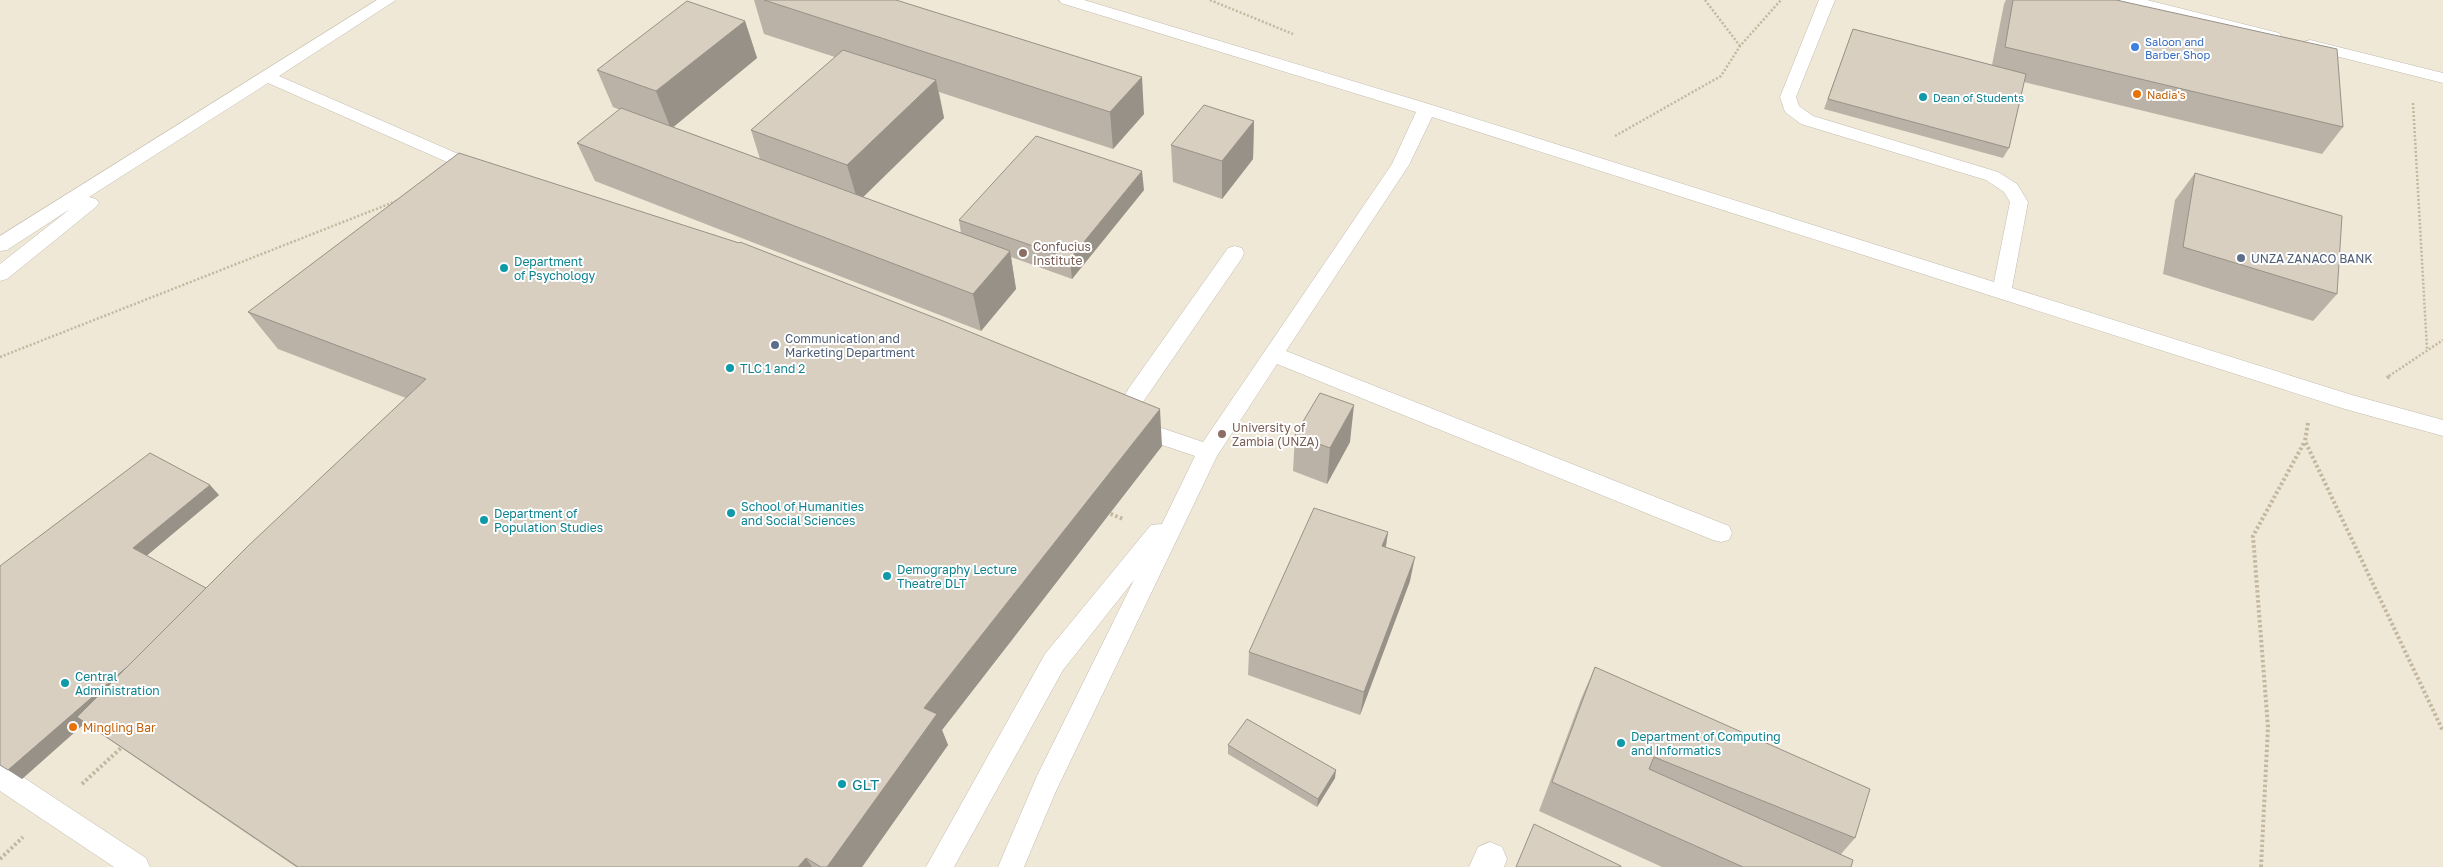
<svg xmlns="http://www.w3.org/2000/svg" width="2443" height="867" font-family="'Golos Text',sans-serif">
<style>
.education{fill:#efe8d6}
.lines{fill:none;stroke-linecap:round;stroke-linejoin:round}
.service-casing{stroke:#c2bbae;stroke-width:1}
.minor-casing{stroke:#c2bbae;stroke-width:1}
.path-far1{stroke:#c4b79f;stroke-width:2.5;stroke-dasharray:2 2;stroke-linecap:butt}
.path{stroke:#c4b79f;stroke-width:4;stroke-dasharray:2.5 2.5;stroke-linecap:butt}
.service{fill:#fff;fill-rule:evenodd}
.minor{fill:#fff;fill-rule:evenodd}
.wall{fill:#bab2a6}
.shaded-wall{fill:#979187}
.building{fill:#d8cfc1;stroke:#979187}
.shop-dot{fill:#3f7fe0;stroke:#fff;stroke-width:2}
.food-dot{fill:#e8710a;stroke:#fff;stroke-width:2}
.culture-dot{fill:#0f9aa8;stroke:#fff;stroke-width:2}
.education-dot{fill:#8d6e63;stroke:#fff;stroke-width:2}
.service-dot{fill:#5c6f8a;stroke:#fff;stroke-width:2}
.labels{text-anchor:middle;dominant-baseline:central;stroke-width:4;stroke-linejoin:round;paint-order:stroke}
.far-shop-label{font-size:11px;fill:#366cbe;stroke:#fff;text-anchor:start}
.far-food-label{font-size:11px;fill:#c56008;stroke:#fff;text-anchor:start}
.far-culture-label{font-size:11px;fill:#0d838f;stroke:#fff;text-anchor:start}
.education-label{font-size:12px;fill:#785e54;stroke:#fff;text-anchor:start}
.service-label{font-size:12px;fill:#4e5e75;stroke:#fff;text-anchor:start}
.culture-label{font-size:12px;fill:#0d838f;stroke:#fff;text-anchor:start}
.food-label{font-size:12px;fill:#c56008;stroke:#fff;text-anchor:start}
.near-culture-label{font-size:15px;fill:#0d838f;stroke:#fff;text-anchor:start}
</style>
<rect width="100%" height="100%" fill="#f6f3ec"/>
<rect class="education" x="0" y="0" width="2443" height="867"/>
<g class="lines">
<defs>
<g id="service">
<path d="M377,0H396L279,76L486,166L489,170L486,174L480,176L474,174L268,83L89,197L96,199L99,203L96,207L7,279L0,281V264L70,209L7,250L0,251V236Z"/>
<path d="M1059,0H1084L1432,105L1994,282L2010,202L2004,192L1986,180L1801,124L1785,112L1780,97L1819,0H1835L1796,97L1799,106L1813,116L1998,172L2017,184L2028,202L2012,288L2352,395L2443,420V436L2345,409L1432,117L1409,165L1286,351L1729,526L1732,533L1729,540L1721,542L1713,540L1277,364L1217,456L1056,791L1024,867H998L1037,776L1134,580L1063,670L954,867H926L1045,654L1151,525L1162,524L1195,456L1112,428L1108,422L1129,388L1228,248L1235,246L1242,248L1244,253L1242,258L1132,418L1203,442L1392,164L1416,112L1061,3Z"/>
<path d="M2120,0H2147L2279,33L2281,36L2279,39L2273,41L2122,3Z"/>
<path d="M2310,40L2443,73V83L2304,48L2302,45L2304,42Z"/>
<path d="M0,764L9,768L146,858L150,867H114L0,791Z"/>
</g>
<path id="minor" d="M1490,842L1502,847L1507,859L1504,867H1469L1478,847Z"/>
</defs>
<use href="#service" class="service-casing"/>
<use href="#minor" class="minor-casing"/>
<g class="path-far1">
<path d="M1210,0L1293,34"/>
<path d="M1705,0L1740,46"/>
<path d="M2413,103L2427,349"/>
<path d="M1615,136L1721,76L1740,46L1781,0"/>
<path d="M0,357L399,200"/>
<path d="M2389,376L2443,340"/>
</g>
<g class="path">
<path d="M2387,378L2391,375"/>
<path d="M2308,423L2305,441L2443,731"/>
<path d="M1106,512L1123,519"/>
<path d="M82,784L121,748"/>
<path d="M0,859L23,837"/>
<path d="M2261,867L2268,727L2253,536L2305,441"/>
</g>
<use href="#service" class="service"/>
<use href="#minor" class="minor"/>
</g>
<g class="wall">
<path d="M754,0H896L1144,114L1113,149L939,92L944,118L863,197L961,233L959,220L1144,190L1072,279L1011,257L1016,289L981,331L595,181L577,143L620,110L613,107L597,70L745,21L757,58L673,127L760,159L751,130L835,57L764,34Z"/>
<path d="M2006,0H2116L2343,127L2322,154L2024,82L2009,148L2003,158L1824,109L1853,29L1992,65L2004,4Z"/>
<path d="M1254,121L1253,159L1222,199L1173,182L1171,145Z"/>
<path d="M2195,173L2337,294L2313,321L2163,274L2175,200Z"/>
<path d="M248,312L1162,446L942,730L948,745L862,867H296L85,723L22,779L0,566L219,495L146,556L206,588L406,398L278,349Z"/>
<path d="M1295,435L1350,442L1327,484L1293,471Z"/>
<path d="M1388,532L1386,547L1410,581L1360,715L1248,675L1249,652Z"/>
<path d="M1595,667L1855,838L1841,854L1851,867H1662L1539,811L1581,699Z"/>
<path d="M1228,745L1335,778L1317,807L1228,754Z"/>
</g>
<g class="shaded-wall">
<path d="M745,21L757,58L671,129L656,91Z"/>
<path d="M1142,77L1144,114L1113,149L1110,112Z"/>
<path d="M936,80L944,118L858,202L847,165Z"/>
<path d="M1254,121L1253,159L1222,199V161Z"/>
<path d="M1142,171L1144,190L1072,279L1070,259Z"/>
<path d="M1010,251L1016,289L981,331L973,294Z"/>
<path d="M1354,405L1350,442L1327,484L1330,448Z"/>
<path d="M1160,409L1162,446L942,730L948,745L862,867H827L924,708Z"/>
<path d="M210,485L219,495L144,558L133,548Z"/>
<path d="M1388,532L1384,556L1382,546Z"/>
<path d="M1415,557L1410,581L1360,715L1364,692Z"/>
<path d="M213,592L85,723L22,779L8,770Z"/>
<path d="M1336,770L1335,778L1317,807L1318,799Z"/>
<path d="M806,858L812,867H798Z"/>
</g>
<g class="building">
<path d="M764,0H896L1142,77L1110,112Z"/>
<path d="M2013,0H2116L2337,49L2343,127L2005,47Z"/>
<path d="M687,1L745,21L656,91L597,70Z"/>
<path d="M1853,29L2026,74L2009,148L1828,99Z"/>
<path d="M843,50L936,80L847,165L751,130Z"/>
<path d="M1204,105L1254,121L1222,161L1171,145Z"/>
<path d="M621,108L1010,251L973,294L577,143Z"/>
<path d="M1036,136L1142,171L1070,259L959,220Z"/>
<path d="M459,153L739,243L740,242L943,321L1160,409L924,708L937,714L827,867H821L806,858L798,867H298L77,717L248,546L426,379L248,312Z"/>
<path d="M2195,173L2342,216L2337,294L2183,247Z"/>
<path d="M1320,393L1354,405L1330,448L1295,435Z"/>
<path d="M150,453L210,485L133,548L206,588L127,667L8,770L0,765V566Z"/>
<path d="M1314,508L1388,532L1382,546L1415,557L1364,692L1249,652Z"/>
<path d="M1595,667L1870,789L1855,838L1654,757L1649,769L1853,860L1851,867H1743L1552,782Z"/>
<path d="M1247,719L1336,770L1318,799L1228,745Z"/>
<path d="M1534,824L1621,866V867H1516Z"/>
</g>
<circle class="shop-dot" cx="2135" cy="47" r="5"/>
<g class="food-dot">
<circle cx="2137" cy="94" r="5"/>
<circle cx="73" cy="727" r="5"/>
</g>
<g class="culture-dot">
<circle cx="1923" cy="97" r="5"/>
<circle cx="504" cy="268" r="5"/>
<circle cx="730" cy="368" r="5"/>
<circle cx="731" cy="513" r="5"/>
<circle cx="484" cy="520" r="5"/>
<circle cx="887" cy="576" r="5"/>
<circle cx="65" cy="683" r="5"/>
<circle cx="1621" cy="743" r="5"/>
<circle cx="842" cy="784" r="5"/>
</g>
<g class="education-dot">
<circle cx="1023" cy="253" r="5"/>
<circle cx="1222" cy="434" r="5"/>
</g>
<g class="service-dot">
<circle cx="2241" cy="258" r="5"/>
<circle cx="775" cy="345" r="5"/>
</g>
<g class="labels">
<g class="far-shop-label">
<text x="2145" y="41">Saloon and<tspan x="2145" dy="13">Barber Shop</tspan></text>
</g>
<g class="far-food-label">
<text x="2147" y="94">Nadia's</text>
</g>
<g class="far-culture-label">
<text x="1933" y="97">Dean of Students</text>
</g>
<g class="education-label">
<text x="1033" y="246">Confucius<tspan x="1033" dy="14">Institute</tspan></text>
<text x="1232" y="427">University of<tspan x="1232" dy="14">Zambia (UNZA)</tspan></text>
</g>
<g class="service-label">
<text x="2251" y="258">UNZA ZANACO BANK</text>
<text x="785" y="338">Communication and<tspan x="785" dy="14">Marketing Department</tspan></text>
</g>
<g class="culture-label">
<text x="514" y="261">Department<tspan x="514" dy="14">of Psychology</tspan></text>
<text x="740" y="368">TLC 1 and 2</text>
<text x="741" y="506">School of Humanities<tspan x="741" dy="14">and Social Sciences</tspan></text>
<text x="494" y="513">Department of<tspan x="494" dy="14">Population Studies</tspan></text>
<text x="897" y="569">Demography Lecture<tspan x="897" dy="14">Theatre DLT</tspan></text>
<text x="75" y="676">Central<tspan x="75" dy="14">Administration</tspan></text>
<text x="1631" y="736">Department of Computing<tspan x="1631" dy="14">and Informatics</tspan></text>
</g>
<g class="food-label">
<text x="83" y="727">Mingling Bar</text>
</g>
<g class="near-culture-label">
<text x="852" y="784">GLT</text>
</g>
</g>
</svg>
